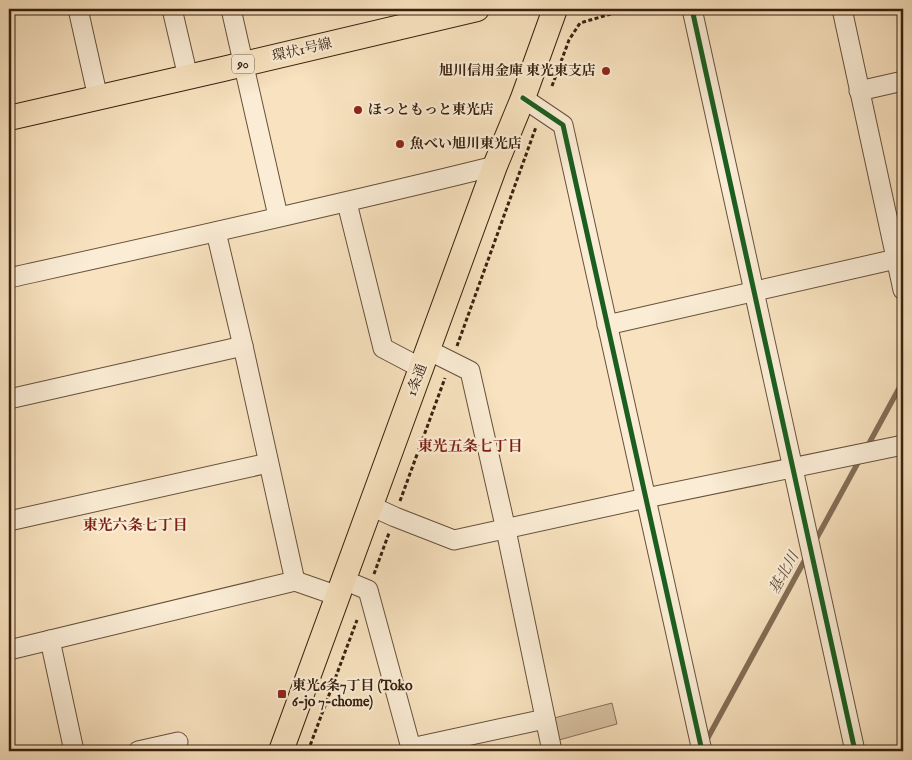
<svg xmlns="http://www.w3.org/2000/svg" width="912" height="760" font-family="'IM FELL English','Noto Serif JP',serif">
<style>
.green{fill:#d7c1a1;stroke:#877158}
.lines{fill:none;stroke-linecap:round;stroke-linejoin:round}
.stream{stroke:#836d55;stroke-width:5.5}
.minor-casing{stroke:#67513b;stroke-width:21}
.major-casing{stroke:#37210f;stroke-width:26}
.path{stroke:#37210f;stroke-width:3;stroke-dasharray:4 2.5;stroke-linecap:butt}
.minor{stroke:#faecd5;stroke-width:19}
.major{stroke:#f8e2bf;stroke-width:24}
.cycleway-casing{stroke:#faecd5;stroke-width:8}
.cycleway{stroke:#1b5e20;stroke-width:5}
.poi-dot{fill:#8f2418;stroke:#faecd5;stroke-width:2}
.labels{text-anchor:middle;dominant-baseline:central;stroke-width:4.5;stroke-linejoin:round;paint-order:stroke}
.shield{fill:#faecd5;stroke:#725e4a;stroke-width:1}
.shield-label{font-size:12px;font-weight:bold;fill:#37210f}
.street-label{font-size:14px;fill:#37210f;stroke:#faecd5}
.poi-label{font-size:14px;font-weight:bold;fill:#37210f;stroke:#faecd5;text-anchor:start}
.neighbourhood-label{font-size:15px;font-weight:bold;fill:#7a1f14;stroke:#faecd5}
.water-label{font-size:15px;font-style:italic;fill:#634d38;stroke:#faecd5}
</style>
<rect width="100%" height="100%" fill="#f8e2bf"/>
<filter id="stains"><feTurbulence type="fractalNoise" baseFrequency=".004" numOctaves="4"/><feColorMatrix values="0 0 0 0 .2 0 0 0 0 .09 0 0 0 0 .02 0 0 0 .5 -.17"/></filter>
<radialGradient id="worn" r=".72"><stop offset=".6" stop-color="#630" stop-opacity="0"/><stop offset="1" stop-color="#630" stop-opacity=".3"/></radialGradient>
<path class="green" d="M612,703L617,724L559,740L554,718Z"/>
<g class="lines">
<g class="stream">
<path d="M866,449L903,381"/>
<path d="M814,543L860,459"/>
<path d="M705,743L807,556"/>
</g>
<defs>
<g id="minor">
<path d="M78,9L98,98"/>
<path d="M172,9L188,77"/>
<path d="M231,9L278,216"/>
<path d="M692,9L855,751"/>
<path d="M842,9L903,290"/>
<path d="M859,91L903,81"/>
<path d="M523,98L563,125L702,751"/>
<path d="M347,203L383,348L421,368"/>
<path d="M216,232L243,346L295,581"/>
<path d="M9,278C171,242 334,206 495,166"/>
<path d="M607,325L896,259"/>
<path d="M428,350L470,371L506,530L552,751"/>
<path d="M9,399L243,346"/>
<path d="M371,506L395,517L454,540L646,498L903,445"/>
<path d="M9,521L268,463"/>
<path d="M344,580L368,590L411,748L545,719"/>
<path d="M50,640L74,751"/>
<path d="M9,650L295,581L338,596"/>
<path d="M138,751L178,742"/>
</g>
<g id="major">
<path d="M9,118L223,69L477,9"/>
<path d="M281,751L495,166L523,98L555,9"/>
</g>
</defs>
<use href="#minor" class="minor-casing"/>
<use href="#major" class="major-casing"/>
<g class="path">
<path d="M552,86L569,40L580,23L628,9"/>
<path d="M457,346L536,127"/>
<path d="M400,501L445,378"/>
<path d="M374,574L389,533"/>
<path d="M308,751L357,620"/>
</g>
<use href="#minor" class="minor"/>
<use href="#major" class="major"/>
<defs>
<g id="cycleway">
<path d="M692,9L855,751"/>
<path d="M523,98L563,125L702,751"/>
</g>
</defs>
<use href="#cycleway" class="cycleway-casing"/>
<use href="#cycleway" class="cycleway"/>
</g>
<g class="poi-dot">
<circle cx="606" cy="71" r="5"/>
<circle cx="358" cy="110" r="5"/>
<circle cx="400" cy="144" r="5"/>
<rect x="277" y="689" width="10" height="10" rx="2.5"/>
</g>
<g class="labels">
<rect class="shield" x="232" y="54.5" width="22" height="19" rx="4"/>
<g class="shield-label">
<text x="243" y="64">90</text>
</g>
<g class="street-label">
<text transform="translate(302 50) rotate(-13)">環状1号線</text>
<text transform="translate(417 380) rotate(-70)">1条通</text>
</g>
<g class="poi-label">
<text x="596" y="71" text-anchor="end">旭川信用金庫 東光東支店</text>
<text x="368" y="110">ほっともっと東光店</text>
<text x="410" y="144">魚べい旭川東光店</text>
<text x="292" y="686">東光6条7丁目 (Toko<tspan x="292" dy="16">6-jo 7-chome)</tspan></text>
</g>
<g class="neighbourhood-label">
<text x="470" y="446">東光五条七丁目</text>
<text x="135" y="525">東光六条七丁目</text>
</g>
<g class="water-label">
<text transform="translate(784 573) rotate(-61)">基北川</text>
</g>
</g>
<rect width="912" height="760" fill="none" stroke="#f8e2bf" stroke-width="30"/>
<rect x="10" y="10" width="892" height="740" fill="none" stroke="#37210f" stroke-width="2.5"/>
<rect x="15" y="15" width="882" height="730" fill="none" stroke="#37210f"/>
<rect width="100%" height="100%" filter="url(#stains)"/>
<rect width="100%" height="100%" fill="url(#worn)"/>
</svg>
